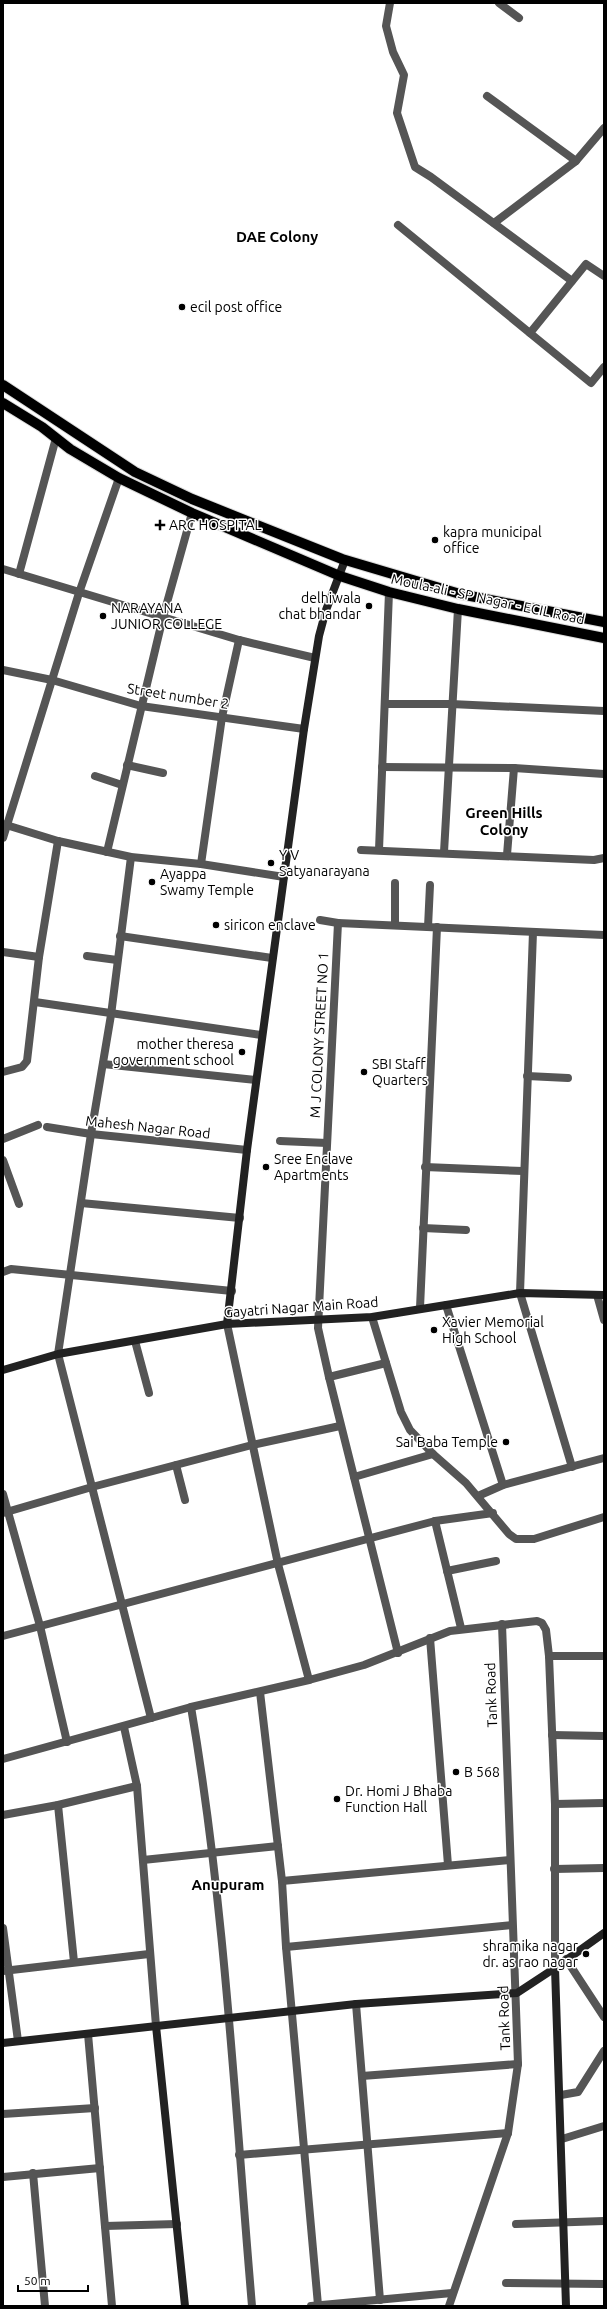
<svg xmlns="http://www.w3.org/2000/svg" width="607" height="2309" font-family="Ubuntu,sans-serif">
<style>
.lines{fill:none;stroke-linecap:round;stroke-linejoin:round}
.primary-casing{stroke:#dbdbdb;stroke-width:12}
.street{stroke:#555;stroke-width:8}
.secondary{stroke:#222;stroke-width:8}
.primary{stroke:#000;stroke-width:10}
.poi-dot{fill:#000;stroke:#fff;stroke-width:1.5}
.labels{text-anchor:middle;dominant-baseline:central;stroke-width:3;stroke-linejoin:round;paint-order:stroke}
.poi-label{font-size:14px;fill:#000;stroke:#fff;text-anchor:start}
.street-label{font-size:14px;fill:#000;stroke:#fff}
.neighbourhood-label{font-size:15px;font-weight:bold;fill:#000;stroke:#fff}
</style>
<rect width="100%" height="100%" fill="#fff"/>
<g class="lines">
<defs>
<g id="primary">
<path d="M3,385L135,472L192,499L342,559L460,594L604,622"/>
<path d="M3,403L42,427L70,449L119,478L192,513L340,576L389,592L458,609L604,638"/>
</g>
</defs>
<use href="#primary" class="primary-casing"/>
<g class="street">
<path d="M390,3L386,26L393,52L404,75L397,113L415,167L431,177L572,281"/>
<path d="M499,3L519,18"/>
<path d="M487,96L576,161"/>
<path d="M494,223L576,161L604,128"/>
<path d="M398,225L591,383L604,367"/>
<path d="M530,333L586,264L604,276"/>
<path d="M3,569L239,640L315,658"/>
<path d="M19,574L56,438"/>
<path d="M3,670L52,680L141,706L304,729"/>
<path d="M385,704H451L604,711"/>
<path d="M127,765L163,773"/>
<path d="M382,767L514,768L604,774"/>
<path d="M95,776L122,785"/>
<path d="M3,824L58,841L131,857L201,864L284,877"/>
<path d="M3,838L79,593L119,478"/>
<path d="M361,850L594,860L604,858"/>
<path d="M379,850L389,592"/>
<path d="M107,852L163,617L192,513"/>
<path d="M444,852L458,609"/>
<path d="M507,855L514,768"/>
<path d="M131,857L111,1015L91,1134L58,1354L151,1718"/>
<path d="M201,864L222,717L239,640"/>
<path d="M320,920L338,923"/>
<path d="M395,925V883"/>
<path d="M428,927L430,885"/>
<path d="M533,932L520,1293L572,1467"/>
<path d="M120,936L272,958"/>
<path d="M3,952L39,957"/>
<path d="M87,956L117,960"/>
<path d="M35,1002L261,1035"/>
<path d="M103,1064L256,1080"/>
<path d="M3,1072L22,1067L27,1061L39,957L58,841"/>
<path d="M527,1076L568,1078"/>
<path d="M47,1127L91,1134L247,1150"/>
<path d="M3,1139L38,1125"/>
<path d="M280,1141L327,1143"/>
<path d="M3,1160L19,1204"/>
<path d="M425,1167L523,1171"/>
<path d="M81,1203L240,1218"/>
<path d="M423,1228L466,1230"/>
<path d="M3,1272L11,1269L232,1291"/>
<path d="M597,1295L604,1320"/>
<path d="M446,1305L503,1485"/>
<path d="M420,1308L437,927"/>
<path d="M372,1317L401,1412L410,1430L433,1454L466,1483L509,1534L516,1539H534L604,1517"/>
<path d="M227,1324L278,1564L309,1680"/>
<path d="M135,1341L149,1393"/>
<path d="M386,1363L329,1377L398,1653"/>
<path d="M329,1377L318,1328L338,923L604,935"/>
<path d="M176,1465L185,1500"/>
<path d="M354,1477L433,1454"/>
<path d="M3,1494L40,1626L67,1742"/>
<path d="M478,1496L503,1485L604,1458"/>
<path d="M3,1513L92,1487L252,1445L340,1426"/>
<path d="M435,1521L461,1628"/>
<path d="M447,1571L496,1561"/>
<path d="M3,1636L435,1521L493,1513"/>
<path d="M430,1638L448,1865"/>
<path d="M549,1656H604"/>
<path d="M260,1692L282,1881L286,1947L318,2305"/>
<path d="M191,1707C225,1905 235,2107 252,2306"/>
<path d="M124,1727L137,1786L156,2026"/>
<path d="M552,1735L604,1736"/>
<path d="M3,1759L191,1707L309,1680L364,1665L450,1631L537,1621L542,1623L546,1630L549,1656L555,1804V1968"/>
<path d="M555,1804L604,1803"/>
<path d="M58,1805L74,1962"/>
<path d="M3,1815L58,1805L137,1786"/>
<path d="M143,1860L278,1846"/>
<path d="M554,1869L604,1868"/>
<path d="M282,1881L510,1860"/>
<path d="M3,1928L18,2041"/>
<path d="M286,1947L512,1925"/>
<path d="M566,1959L604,2017"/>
<path d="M3,1971L149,1954"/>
<path d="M356,2004L380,2300"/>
<path d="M88,2034L112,2306"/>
<path d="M362,2076L518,2064"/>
<path d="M561,2095L578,2092L604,2051"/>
<path d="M3,2114L95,2108"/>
<path d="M562,2139L604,2126"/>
<path d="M239,2155L508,2133"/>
<path d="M33,2173L45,2306"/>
<path d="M3,2177L100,2168"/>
<path d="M516,2224L604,2221"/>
<path d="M105,2226L177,2224"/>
<path d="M506,2283L604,2284"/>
<path d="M311,2306L452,2293"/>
<path d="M449,2306L508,2133L518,2064L502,1624"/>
</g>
<g class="secondary">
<path d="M227,1324L247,1150L304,729L319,636L326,610L345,560"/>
<path d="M3,1370L58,1354L227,1324L372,1317L520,1293L604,1295"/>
<path d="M555,1968L566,2306"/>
<path d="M156,2026L185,2306"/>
<path d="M3,2043L356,2004L517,1993L555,1968L604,1933"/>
</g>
<use href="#primary" class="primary"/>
</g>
<g class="poi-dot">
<circle cx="182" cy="307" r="4"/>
<path d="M158 519h4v4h4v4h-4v4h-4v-4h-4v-4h4z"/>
<circle cx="435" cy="540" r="4"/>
<circle cx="369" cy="606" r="4"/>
<circle cx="103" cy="616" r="4"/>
<circle cx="271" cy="863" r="4"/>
<circle cx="152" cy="882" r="4"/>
<circle cx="216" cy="925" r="4"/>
<circle cx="242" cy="1052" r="4"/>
<circle cx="364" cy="1072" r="4"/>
<circle cx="266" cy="1167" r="4"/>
<circle cx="434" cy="1330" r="4"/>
<circle cx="506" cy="1442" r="4"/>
<circle cx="456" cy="1772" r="4"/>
<circle cx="337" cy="1799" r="4"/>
<circle cx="586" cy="1954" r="4"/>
</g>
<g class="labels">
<g class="poi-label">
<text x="190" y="307">ecil post office</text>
<text x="169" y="525">ARC HOSPITAL</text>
<text x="443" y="532">kapra municipal<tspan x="443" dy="16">office</tspan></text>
<text x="361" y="598" text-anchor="end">delhiwala<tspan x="361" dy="16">chat bhandar</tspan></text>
<text x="111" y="608">NARAYANA<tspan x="111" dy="16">JUNIOR COLLEGE</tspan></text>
<text x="279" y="855">Y V<tspan x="279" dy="16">Satyanarayana</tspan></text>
<text x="160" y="874">Ayappa<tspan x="160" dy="16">Swamy Temple</tspan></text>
<text x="224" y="925">siricon enclave</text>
<text x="234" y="1044" text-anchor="end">mother theresa<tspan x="234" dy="16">government school</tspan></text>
<text x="372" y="1064">SBI Staff<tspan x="372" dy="16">Quarters</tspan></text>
<text x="274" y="1159">Sree Enclave<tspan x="274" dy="16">Apartments</tspan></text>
<text x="442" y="1322">Xavier Memorial<tspan x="442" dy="16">High School</tspan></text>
<text x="498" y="1442" text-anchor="end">Sai Baba Temple</text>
<text x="464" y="1772">B 568</text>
<text x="345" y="1791">Dr. Homi J Bhaba<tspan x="345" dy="16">Function Hall</tspan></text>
<text x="578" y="1946" text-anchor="end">shramika nagar<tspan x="578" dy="16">dr. as rao nagar</tspan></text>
</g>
<g class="street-label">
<text transform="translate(488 599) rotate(12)">Moula-ali - SP Nagar - ECIL Road</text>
<text transform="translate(178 696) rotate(9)">Street number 2</text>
<text transform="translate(319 1035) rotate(-87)">M J COLONY STREET NO 1</text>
<text transform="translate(148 1127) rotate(6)">Mahesh Nagar Road</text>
<text transform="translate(301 1307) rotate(-4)">Gayatri Nagar Main Road</text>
<text transform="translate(491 1695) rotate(-92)">Tank Road</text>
<text transform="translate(504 2018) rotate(-92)">Tank Road</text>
</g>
<g class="neighbourhood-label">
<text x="277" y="236">DAE Colony</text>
<text x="504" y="812">Green Hills<tspan x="504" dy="17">Colony</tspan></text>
<text x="228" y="1884">Anupuram</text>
</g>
</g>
<rect width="607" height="2309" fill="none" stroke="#000000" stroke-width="8"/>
<path d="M18 2285v6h70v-6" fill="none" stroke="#000000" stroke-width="2"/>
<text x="24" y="2285" font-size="12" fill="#000000" stroke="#ffffff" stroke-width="3" paint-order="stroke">50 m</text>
</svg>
